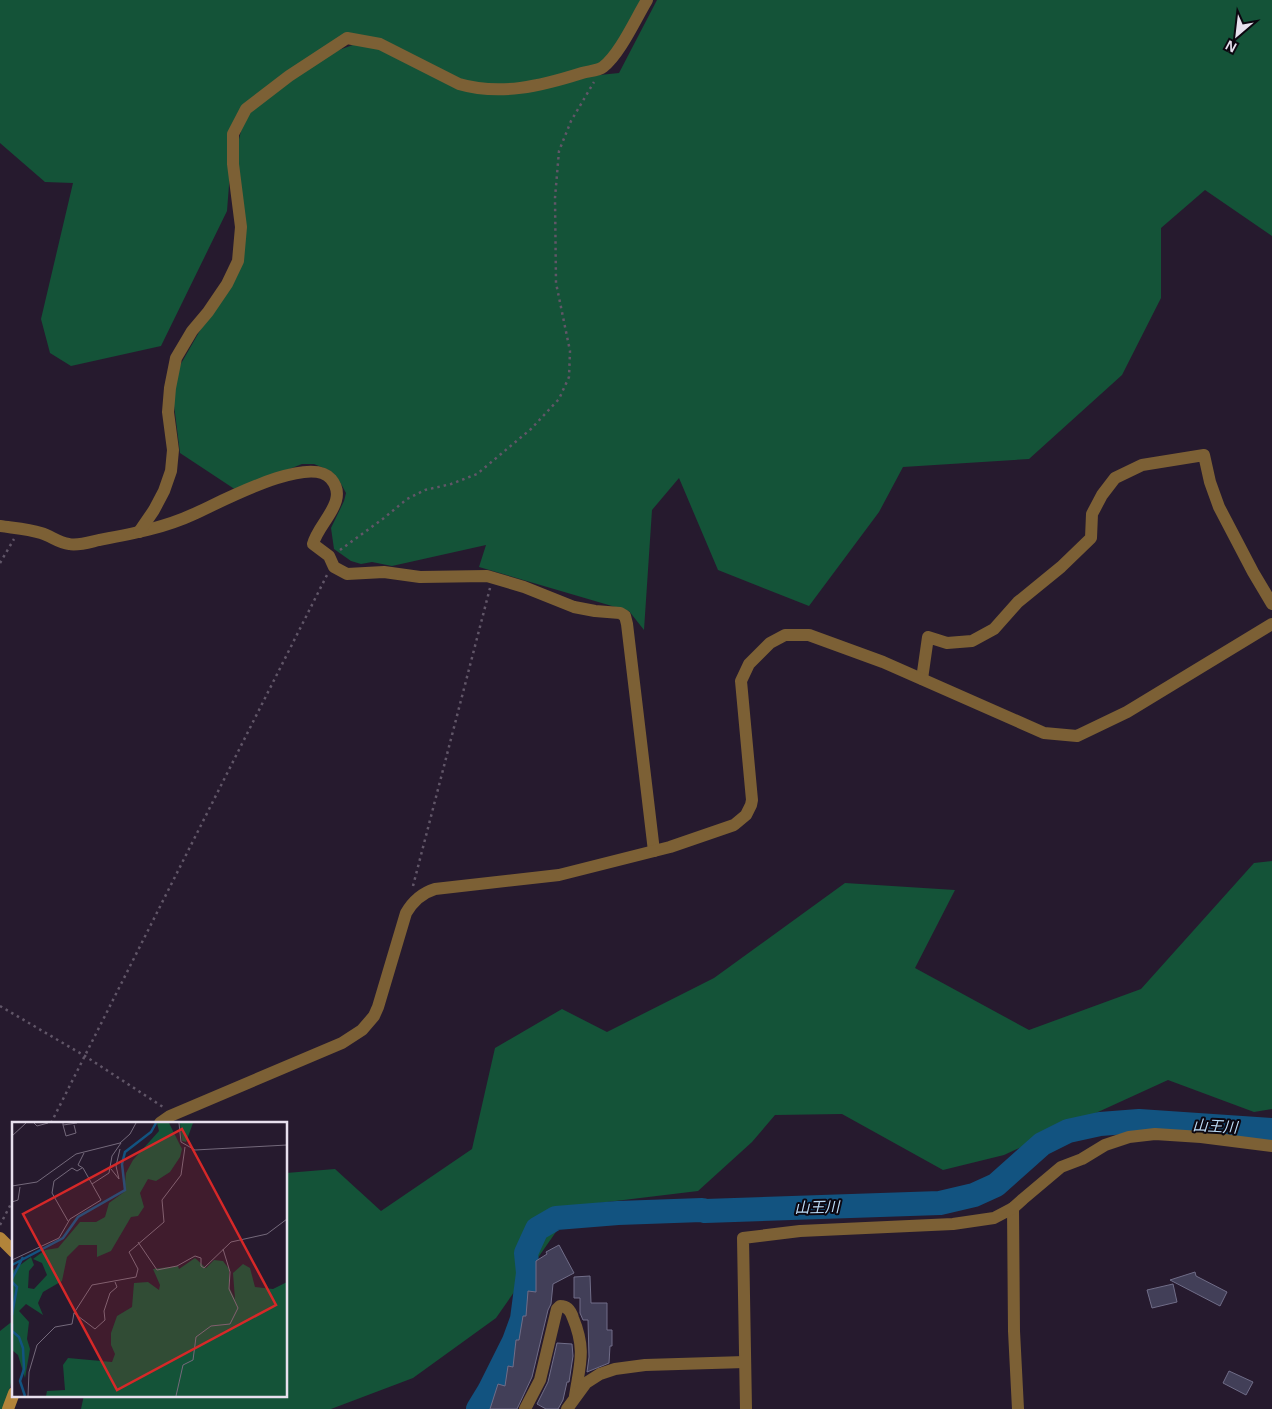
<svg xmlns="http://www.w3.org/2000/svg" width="1272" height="1409" font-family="Arial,'Noto Sans JP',sans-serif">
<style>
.forest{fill:#145338;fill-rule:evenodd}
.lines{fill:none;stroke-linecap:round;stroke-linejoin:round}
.river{stroke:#125380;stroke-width:24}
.building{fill:#423f58;stroke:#706d88}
.path{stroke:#615668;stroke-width:2.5;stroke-dasharray:2.5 4;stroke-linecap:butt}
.minor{stroke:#7c6035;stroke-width:12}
.secondary{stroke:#b2843a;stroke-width:12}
.labels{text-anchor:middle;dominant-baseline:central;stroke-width:4;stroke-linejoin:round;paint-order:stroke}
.water-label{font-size:15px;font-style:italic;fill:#bcdcf7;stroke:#0c0710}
.inset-river{fill:none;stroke:#125380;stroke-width:2.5}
.inset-road{fill:none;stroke:#74697b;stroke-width:1}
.view{fill:#d62828;fill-opacity:0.15;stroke:#d62828;stroke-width:2.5}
.inset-edge{fill:none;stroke:#e8e0ee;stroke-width:2.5}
</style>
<rect width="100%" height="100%" fill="#261a2e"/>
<g class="forest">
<path d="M0,0H653L602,68L570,78L619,73L657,0H1272V236L1205,190L1161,228V298L1122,375L1029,459L903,467L879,512L809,606L718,570L679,478L652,510L644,630L629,611L479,567L486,545L392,566L372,562L361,564L351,561L334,549L331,528L344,501L346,493L340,482L331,471L314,464H302L236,490L180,453L171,381L233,273L241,227L233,164L242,127L233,134L227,211L161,346L71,366L50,353L41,319L73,183L45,182L0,143ZM347,38L358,43L331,53Z"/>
<path d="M1272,861V1109L1254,1112L1168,1080L1004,1155L943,1170L842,1114L775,1115L752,1142L698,1191L574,1206L496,1318L413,1378L331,1409H81L84,1395H286V1173L335,1169L381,1211L472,1149L495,1048L562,1009L607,1032L714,978L845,883L955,890L915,968L1029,1030L1141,989L1254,863Z"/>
<path d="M14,1320V1377L11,1383L5,1409H0V1331Z"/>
</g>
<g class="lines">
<path class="river" d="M478,1409L489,1391L514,1341L522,1319L528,1273L526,1253L537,1229L556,1218L618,1213L702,1210L705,1211L940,1203L974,1195L996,1185L1042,1144L1068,1131L1100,1124L1139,1121L1272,1130"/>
</g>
<g class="building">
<path d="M559,1245L574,1273L553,1284L551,1304L548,1310L532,1377L517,1409H490L498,1384L505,1386L508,1366L513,1367L516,1340H519L523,1316H526L528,1291L536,1292V1261L547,1254L546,1252Z"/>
<path d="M1195,1272L1196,1276L1227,1292L1220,1306L1170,1280Z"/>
<path d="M590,1276L591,1303H607V1330H612V1346H610L609,1363L587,1372L589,1357L588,1320H583L580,1313V1298H574V1277Z"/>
<path d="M1173,1284L1177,1302L1152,1308L1147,1290Z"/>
<path d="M557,1343L572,1344L573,1356L569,1382H567L563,1400L558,1409H546L537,1404L548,1382Z"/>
<path d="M1229,1371L1253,1382L1246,1395L1223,1383Z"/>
</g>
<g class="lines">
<g class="path">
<path d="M340,550L384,518L407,499L425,490L451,484L477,474L531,429L559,399L569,377L570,351L556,283L555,198L559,151L571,121L594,82"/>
<path d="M0,563L14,539"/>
<path d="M413,886L490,588"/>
<path d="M0,1006L85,1056L163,1107"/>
<path d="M51,1123L327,575"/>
<path d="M0,1225L14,1198"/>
</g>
<g class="minor">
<path d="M0,526C13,528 28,529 41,533C51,536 59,543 69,544C78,546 90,542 99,540C131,534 164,528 194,514C219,503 310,453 331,479C350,501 318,523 313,544L329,556L334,567L347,574L384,572L420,577L487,576L524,587L574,607L595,611L620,613L625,616L627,624L654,851"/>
<path d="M139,532L154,510L164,491L171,471L173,450L168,412L170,388L176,358L192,331L208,312L227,284L238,261L241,227L233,164V134L246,109L289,76L347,38L380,44L459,84C500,96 541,86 582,73C588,71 598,71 603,67C620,54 636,18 647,0"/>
<path d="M922,679L928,637L947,643L972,641L994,629L1018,602L1061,567L1091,538L1092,514L1102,495L1115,478L1142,465L1204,455L1210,482L1219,507L1253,572L1272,604"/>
<path d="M160,1123L170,1116L342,1043L362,1030L374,1016L378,1007L406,913C413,901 422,893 435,889L559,875L670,847L734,825L746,815L751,805L752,800L741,681L749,664L770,643L785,635H809L883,662L1044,733L1077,736L1127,712L1272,624"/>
<path d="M1013,1208L1014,1331L1018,1409"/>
<path d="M525,1409L540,1380L557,1309L560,1306C567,1306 571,1311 573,1318C586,1349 580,1364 575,1396"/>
<path d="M567,1409L586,1383L600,1374L615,1369L645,1365L745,1362"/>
<path d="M746,1409L743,1238L800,1231L953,1224L994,1218L1013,1208L1023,1199L1061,1167L1082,1159L1105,1145L1129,1137L1155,1134L1201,1137L1272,1146"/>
</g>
<g class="secondary">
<path d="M0,1238L14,1252"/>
<path d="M8,1409L14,1393"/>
</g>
</g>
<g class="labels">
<g class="water-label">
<text transform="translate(1215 1126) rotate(3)">山王川</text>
<text transform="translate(817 1207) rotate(-1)">山王川</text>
</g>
</g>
<g transform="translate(12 1122)">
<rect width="275" height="275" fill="#261a2e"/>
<path d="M145,1H157L170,27L168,35L158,50L144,59L136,57L128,71L132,85L126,94L119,95L99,129L85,135V123H67L55,135L50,159L31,170L26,181L31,193L14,182L7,189L17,200L15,217L18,227L13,256L6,233L0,228V149L19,135L22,143L17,149L16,166L22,167L35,153L30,141L21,137L33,128L46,126L68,100H84L93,95L97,81L112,70L114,51L121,38L147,9ZM168,1H181L174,20L170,19ZM183,136L194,146L202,138L211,139L217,147V165L223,177L221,151L231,142L238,146L243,165L261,167L275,160V274H34L35,269L53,268L51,243L56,236L100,240L103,232L99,223V211L105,194L120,185L122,161L136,160L147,168L148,163L141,147L166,144L167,147Z" fill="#145338"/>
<path class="inset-river" d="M0,143L51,116L66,95L113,68L110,42L113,30L139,10L144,1M0,157L11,135M0,160L5,165L0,193M0,202V209L7,215L11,226L12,247L8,259L13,274"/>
<path class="inset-road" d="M22,1L25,4L36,1M51,1V3L65,1M167,1L169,20L183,28L275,23M51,3L54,14L64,11L62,3M0,14L14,1M99,47L107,57L104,44L108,27M80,62L97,51L100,34L109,21M0,64L25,60L64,32L108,21L118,12L124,1M0,80L6,78L8,65M56,99L40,71L42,59L60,46L65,49L70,46M126,120L145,148L165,144L183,134L189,136V144L192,146L219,120L255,112L275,97M0,138L47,116L58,97L89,78L71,46L66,43L72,31M62,191L83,207L93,198L92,189L98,171L105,165L103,160M16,274L17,250L25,223L43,205L60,202L62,191L80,163L124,155L126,147L117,130L152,100L150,78L169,53L173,25M164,274L171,243L181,238L184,215L199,204L218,202L226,186L217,167L218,150L211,127"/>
<path class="view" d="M170,7L264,183L105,268L11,92Z"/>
<rect width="275" height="275" class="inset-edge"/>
</g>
<g transform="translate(1237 35) rotate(208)" stroke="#0c0710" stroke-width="4" paint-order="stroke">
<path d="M0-4L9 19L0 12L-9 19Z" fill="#e8e0ee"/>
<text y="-8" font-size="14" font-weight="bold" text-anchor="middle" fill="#e8e0ee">N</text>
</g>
</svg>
